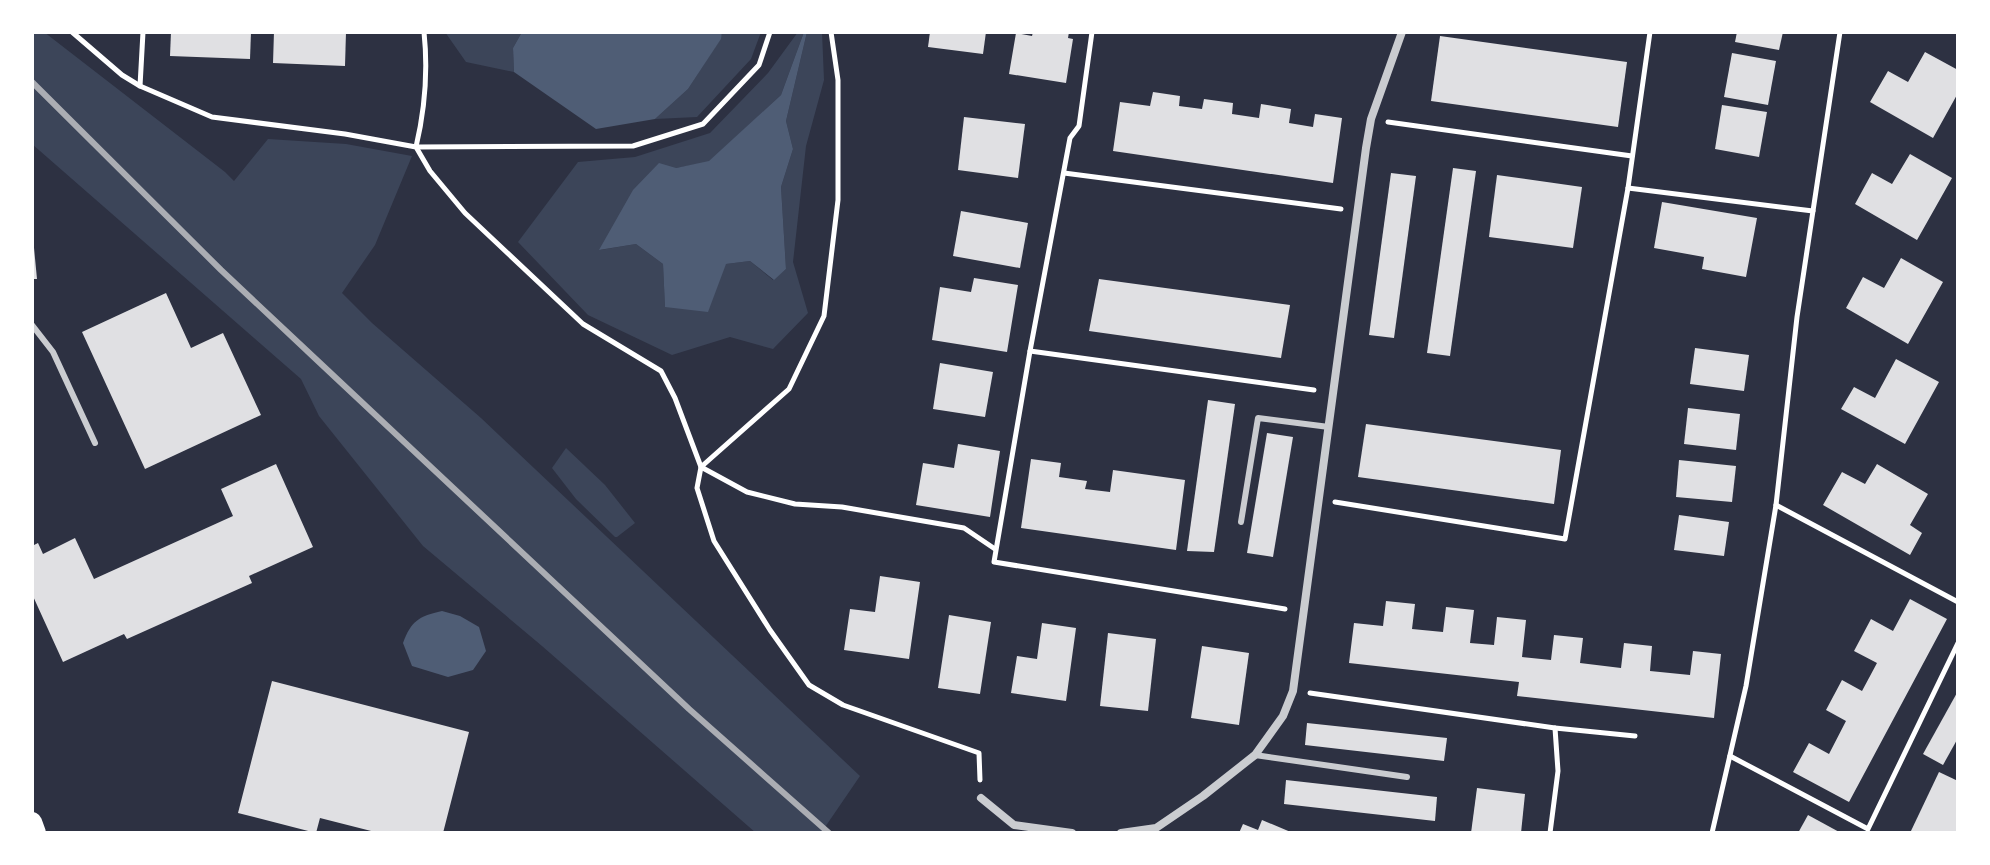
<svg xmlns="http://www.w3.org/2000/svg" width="1990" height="865" font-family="'Noto Sans',sans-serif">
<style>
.green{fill:#3c4559}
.water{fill:#4f5d75}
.building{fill:#e0e0e3}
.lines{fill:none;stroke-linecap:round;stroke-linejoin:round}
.path{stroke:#fff;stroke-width:5}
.service{stroke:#caccd0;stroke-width:6}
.minor{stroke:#caccd0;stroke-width:8}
.primary{stroke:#fff;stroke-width:20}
.rail{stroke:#abadb3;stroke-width:6}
</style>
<rect width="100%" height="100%" fill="#2d3142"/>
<g class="green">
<path d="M32,32H44L225,172L234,181L268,139L346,144L412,156L375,245L342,293L372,323L481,418L860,776L821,833H756L542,646L423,546L319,416L301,379L32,144Z"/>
<path d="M445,32H522L513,48L514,72L466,62Z"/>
<path d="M722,32H761L751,59L697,117L655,119L688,89L720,40Z"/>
<path d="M798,32H804L781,95L709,162L676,168L600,250L636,244L663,264L665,307L726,264L750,261L773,280L786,269L781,187L793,149L786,121L807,32H822L824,80L806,146L793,262L808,313L773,349L730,337L672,355L588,315L518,242L578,162L635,157L710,133L768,73Z"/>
<path d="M566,448L605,485L635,523L617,537H615L576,499L552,468Z"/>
</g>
<g class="water">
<path d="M522,32H722L721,39L688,89L655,119L596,129L514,72L513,48Z"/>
<path d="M804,32H807L786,121L793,149L781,187L786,269L774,280L750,261L726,264L708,312L665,307L663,264L636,244L599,250L633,190L659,163L676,168L709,161L781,95Z"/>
<path d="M442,611L460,616L479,627L486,651L473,670L448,677L412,666L403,643C411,621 419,616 442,611Z"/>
</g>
<g class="building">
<path d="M171,32H251L250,59L170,56Z"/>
<path d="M274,32H346L345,66L273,63Z"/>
<path d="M930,32H986L983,54L928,47Z"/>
<path d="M1033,32H1069L1068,38L1073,39L1066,83L1009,74L1016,33L1032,36Z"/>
<path d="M1737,32H1783L1779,50L1735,42Z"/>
<path d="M1440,36L1627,62L1618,127L1431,101Z"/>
<path d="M1925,52L1958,70V93L1933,138L1870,102L1888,71L1908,82Z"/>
<path d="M1732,53L1776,61L1768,105L1724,97Z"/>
<path d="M1153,92L1180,96L1179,106L1202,109L1204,99L1233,103L1232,114L1259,118L1261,104L1291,109L1289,123L1313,127L1315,114L1342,118L1333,183L1113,151L1120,102L1150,106Z"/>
<path d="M1722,105L1767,112L1759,157L1715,149Z"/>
<path d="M964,117L1025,124L1018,178L958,170Z"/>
<path d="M1910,154L1952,178L1917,240L1855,204L1872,173L1892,184Z"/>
<path d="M1453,168L1476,171L1450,356L1427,353Z"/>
<path d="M1391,173L1416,176L1394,338L1369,335Z"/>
<path d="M1497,175L1582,187L1573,248L1489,237Z"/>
<path d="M1662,202L1757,218L1746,277L1702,269L1704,257L1654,248Z"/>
<path d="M961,211L1028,223L1020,268L953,256Z"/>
<path d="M32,248H34L37,279H32Z"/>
<path d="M1901,258L1943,282L1908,344L1846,308L1863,277L1884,288Z"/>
<path d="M974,278L1018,285L1007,352L932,340L940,287L971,292Z"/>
<path d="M1099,279L1290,305L1281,358L1089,331Z"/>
<path d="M166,293L191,348L223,333L261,415L145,469L82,332Z"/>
<path d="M1695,348L1749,355L1744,391L1690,384Z"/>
<path d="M1896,359L1939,382L1905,444L1841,409L1854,387L1875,398Z"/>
<path d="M940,363L993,372L985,417L933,409Z"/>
<path d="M1208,400L1235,404L1214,552L1187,551Z"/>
<path d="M1688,408L1740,414L1736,450L1684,444Z"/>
<path d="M1366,424L1561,450L1554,504L1358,477Z"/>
<path d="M1267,433L1293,437L1273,557L1247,553Z"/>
<path d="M958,444L1000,451L990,517L916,505L923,463L954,468Z"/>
<path d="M1031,459L1061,463L1059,477L1087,481L1085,489L1110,492L1113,470L1185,480L1176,550L1021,528Z"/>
<path d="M1679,460L1736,466L1732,502L1676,497Z"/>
<path d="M276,464L313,547L249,576L252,583L127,639L124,634L63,662L32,594V546L38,543L43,554L75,538L94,579L233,516L221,489Z"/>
<path d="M1877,464L1928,494L1910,525L1922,533L1910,555L1823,505L1842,472L1865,484Z"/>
<path d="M1679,515L1729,522L1724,556L1674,550Z"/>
<path d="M880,576L920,582L909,659L844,650L850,609L875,612Z"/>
<path d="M1910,599L1947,619L1849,802L1793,772L1809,743L1829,754L1846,721L1826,710L1842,680L1862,691L1877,663L1854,651L1871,619L1893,631Z"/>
<path d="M1386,601L1415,604L1412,629L1443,632L1446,607L1474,610L1470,643L1494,645L1497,617L1526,620L1522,657L1551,660L1554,635L1583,638L1580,663L1621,668L1624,643L1652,646L1650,671L1690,675L1693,651L1721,654L1714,718L1517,696L1519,682L1349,663L1354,623L1383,626Z"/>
<path d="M949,615L991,622L980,694L938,688Z"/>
<path d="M1042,623L1076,628L1066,701L1011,693L1017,656L1037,659Z"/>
<path d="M1108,633L1156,639L1148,711L1100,706Z"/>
<path d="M1202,646L1249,653L1239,725L1191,718Z"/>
<path d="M272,681L469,732L443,833H379L320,818L316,833L238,813Z"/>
<path d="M1958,691V738L1943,765L1923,754Z"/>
<path d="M1307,723L1447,738L1444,761L1305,745Z"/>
<path d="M1939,772L1958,781V833H1910Z"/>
<path d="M1286,780L1437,797L1435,821L1284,804Z"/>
<path d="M1477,788L1525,794L1521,833H1471Z"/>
<path d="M1808,815L1841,833H1798Z"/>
<path d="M1262,820L1293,833H1239L1243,824L1258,830Z"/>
</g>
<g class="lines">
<g class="path">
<path d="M72,32L122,75L140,86L212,117L345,134L416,147L430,171L465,213L583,324L661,371L675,398L701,467L697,488L714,541L770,630L809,685L843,705L979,753L980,780"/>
<path d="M424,32C428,70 425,109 416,147L633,146L703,124L759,65L770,32"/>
<path d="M831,32L838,80V200L824,316L789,389L701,467L747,492L795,504L842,507L964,528L995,549"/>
<path d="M1092,32L1079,126L1070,138L1030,351L994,562L1285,609"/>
<path d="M140,86L143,32"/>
<path d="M1388,122L1632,156"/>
<path d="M1064,173L1341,209"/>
<path d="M1628,188L1813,211"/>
<path d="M1030,351L1314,390"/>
<path d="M1335,502L1565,539L1628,188L1650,32"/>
<path d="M1776,505L1958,602"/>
<path d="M1310,693L1555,728L1558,771L1550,833"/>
<path d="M1555,728L1635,736"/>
<path d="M1730,756L1868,829L1958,643"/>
<path d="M1712,833L1746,686L1776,505L1797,317L1840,32"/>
</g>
<g class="service">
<path d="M32,325L53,352L95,443"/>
<path d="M1241,522L1258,418L1329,427"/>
<path d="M1255,755L1407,777"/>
</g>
<g class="minor">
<path d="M981,798L1014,825L1072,833"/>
<path d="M1121,833L1156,828L1203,796L1255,755L1283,716L1293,691L1366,148L1371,119L1402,32"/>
</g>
<path class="primary" d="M32,822L36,833"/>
<path class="rail" d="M32,82L221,270L320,363L689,709L829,833"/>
</g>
<rect width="1990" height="865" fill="none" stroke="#ffffff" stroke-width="68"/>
</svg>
